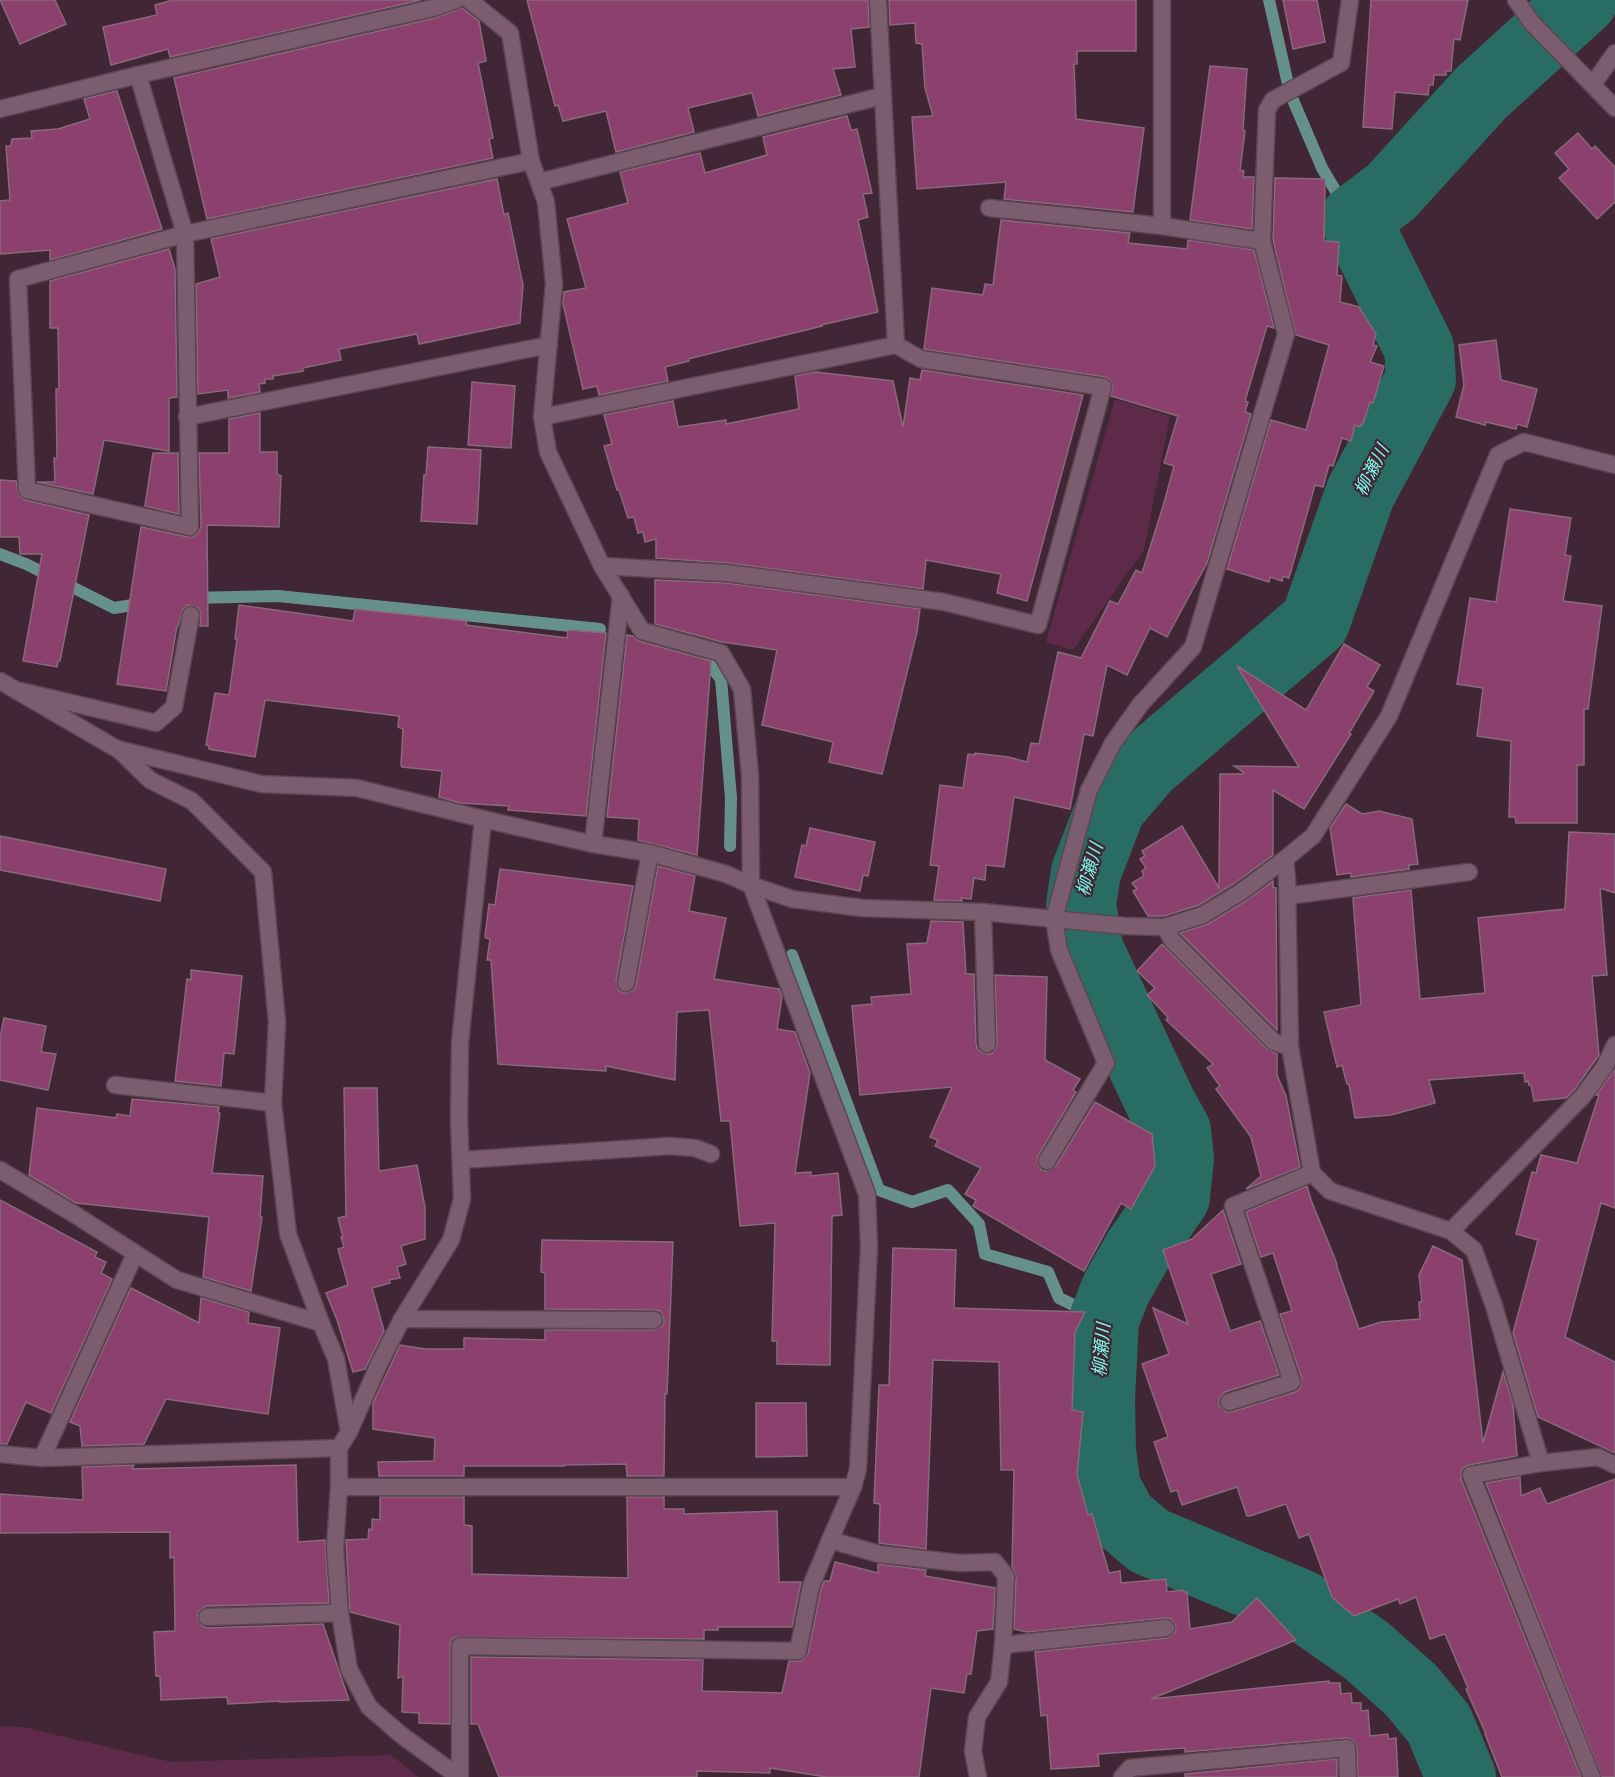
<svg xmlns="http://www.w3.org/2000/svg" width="1615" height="1777" font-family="Overpass,'Noto Sans JP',sans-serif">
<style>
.green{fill:#5d2a4a}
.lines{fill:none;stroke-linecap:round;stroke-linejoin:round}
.stream{stroke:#66908c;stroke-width:12}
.river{stroke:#286c63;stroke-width:70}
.building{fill:#8b406e;stroke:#89697b;stroke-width:1.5}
.service-casing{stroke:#5d4653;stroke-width:19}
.minor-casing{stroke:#5d4653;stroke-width:19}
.service{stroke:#7c5d6f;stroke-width:16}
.minor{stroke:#7c5d6f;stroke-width:16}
.labels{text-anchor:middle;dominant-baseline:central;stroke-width:4.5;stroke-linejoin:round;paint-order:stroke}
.water-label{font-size:18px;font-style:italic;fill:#7bfbe8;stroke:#412636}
</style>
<rect width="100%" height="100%" fill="#412636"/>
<g class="green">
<path d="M1115,399L1170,416L1144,550L1073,650L1046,642Z"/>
<path d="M0,1726L23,1727L171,1762L391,1755L419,1777H0Z"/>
</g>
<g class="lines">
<g class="stream">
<path d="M1269,0L1290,93L1322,168L1347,210L1355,219"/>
<path d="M0,554L26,564L114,608L145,603"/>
<path d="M192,598L278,596L600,629"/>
<path d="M695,663L710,665L721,679L731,798L730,846"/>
<path d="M792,955L879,1190L912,1202L948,1190L979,1224L985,1254L1048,1272L1059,1298L1104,1320"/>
</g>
<path class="river" d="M1461,1777L1439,1724L1411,1690L1367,1651L1300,1604L1149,1541L1122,1518L1106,1488L1101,1451L1100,1400L1104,1320L1116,1289L1137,1252L1175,1197L1179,1158L1176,1131L1161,1104L1089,951L1081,905L1086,872L1111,807L1147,765L1315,622L1360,494L1421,379L1419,348L1355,219L1391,192L1481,93L1583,0"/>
</g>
<g class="building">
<path d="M0,0H55L66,24L20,44Z"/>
<path d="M173,0H421L170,57L168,49L111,65L103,27L157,15L155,5Z"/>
<path d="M527,0H868L869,27L851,29L855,67L833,69L841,95L758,116L752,93H751L688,108L694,132L616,152L606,111L563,121L558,105L555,106Z"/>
<path d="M889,0H1136V51H1077V64H1074L1076,119L1144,128L1133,212L1004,199L1006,182L917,189L912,117L933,116L925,88L922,44L916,43L915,23L890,25Z"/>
<path d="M1283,0H1317L1325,42L1293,49Z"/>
<path d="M1371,0H1468L1460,40L1454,39L1451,71H1446V75H1434L1433,85H1429L1428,95L1395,92L1392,129L1363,127Z"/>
<path d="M462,8L479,21L486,61L478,63L493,138L489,139L493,158L207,219L174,78L435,18Z"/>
<path d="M1210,66L1247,69L1243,130L1245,131L1240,170L1244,171L1243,177H1254L1252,229L1190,220Z"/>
<path d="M117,91L162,229L50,260V250L0,254V201L10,200L6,146H11L12,139L32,138L31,131L58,129L90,119L84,99Z"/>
<path d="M847,116L851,130L857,129L872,193L863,194L868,217L858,220L878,312L821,325L822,326L688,359L689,361L665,367L668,381L599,395L597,386L583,389L563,304L564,292L586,288L567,219L628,203L620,172L700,153L705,173L767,155L763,137Z"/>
<path d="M1578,133L1592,149L1595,146L1615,167V202L1597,219L1559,178L1569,169L1555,153Z"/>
<path d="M1275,178L1325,179L1324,241L1339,242L1337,275L1342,276L1340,302L1360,307V309L1376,334L1373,345L1377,346L1370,362L1384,366L1374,400L1373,403L1370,402L1363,424H1361L1360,427L1355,425L1351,441L1342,438L1334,463L1333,466L1329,465L1323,487L1315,485L1289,578L1283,576L1282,581L1270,577L1269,582L1227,569L1271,420L1306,430L1329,345L1296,335L1273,240Z"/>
<path d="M497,179L504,215L508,213L523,285L520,323L419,344L417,334L339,349L341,360L303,368V371L273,376V379H265V383L259,384L260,392L228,398V390L198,394L196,284L220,277L211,239Z"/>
<path d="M1001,220L1130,233L1128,243L1187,249L1188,240L1254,250L1274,328L1267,326L1245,401L1248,402L1245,412L1251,414L1207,563L1167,637L1150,628L1127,675L1107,665L1093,736L1084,734L1070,809L1014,797L1004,867L986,865L985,880L974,878L971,899L961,898L962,901L934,900L939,866L930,865L940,785L963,788L968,754L975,755V753L1008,757L1027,762L1031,743L1039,744L1058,652L1081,658L1110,601L1118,604L1136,570L1142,573L1164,503L1174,466L1164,463L1178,416L1111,396L1113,385L1109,379L1105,377L924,349L932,288L983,295L985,284L993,285Z"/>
<path d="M169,249L175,269L177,397L169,398V451L104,440L93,494L37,482H55L54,458H57L56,389H59L58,328H50V281Z"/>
<path d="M1496,340L1501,380L1537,389L1527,427L1517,424L1516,429L1486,422L1485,425L1456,417L1464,385L1459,345Z"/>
<path d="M922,370L1083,395L1027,601L997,593L1001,574L926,560L923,589L728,563L656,558V539L645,542L643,532L638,533L634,517L628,518L619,490H617L604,446L612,444L604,415L673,401L678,427L726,420V424L799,409L795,376L816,372L893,381L903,427L910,378L920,380Z"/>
<path d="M472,382L515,386L511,448L468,445Z"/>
<path d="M260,413V452H277V474L281,476L279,527L207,525L208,626H200L201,612L197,607L188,605L183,609L178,626H177L166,691L117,684L141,527L188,537H193L198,533L201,527L199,453H229V419Z"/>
<path d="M428,447L481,450L477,524L421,521L424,475H426Z"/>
<path d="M153,453H178L179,514L145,506Z"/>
<path d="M0,480L16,481L19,496L25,500L89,515L60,661H58L57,667L23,661L42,554H20L19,537H0Z"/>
<path d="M1510,509L1571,518L1565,555L1571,556L1563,601L1602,606L1588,709H1584V765H1577V823H1516L1515,817H1509L1511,741L1477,736L1483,688L1457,684L1470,598L1496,602Z"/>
<path d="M655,580L726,583L920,609L917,632L882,774L829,762L833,742L762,725L777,650L722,642L655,624Z"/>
<path d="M239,605L353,621L355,609L467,621L466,625L567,638L568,630L606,633L586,816L508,810L509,806L460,803L439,797L442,771L402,767L401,765L403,729L398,727L399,716L265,700L255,757L209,749V746L206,745L215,693L229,695L237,639H235Z"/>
<path d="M627,635L633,636L639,641L711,661L697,855L638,840L639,819L607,817Z"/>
<path d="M1344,644L1380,665L1367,687L1374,691L1349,733L1351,734L1304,809L1273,790V855L1235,883L1199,905L1164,916H1148L1133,891L1137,889L1132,883L1144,876L1142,871L1146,868L1140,859L1145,856L1142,851L1182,826L1219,888L1220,774H1243V772L1234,766L1299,767L1237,666L1306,710Z"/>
<path d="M1346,804L1362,814L1379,811L1412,819L1418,864L1409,865V869L1351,877V873L1337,875L1330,828Z"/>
<path d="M810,828L875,842L868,876L863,875L860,891L795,877L802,845L806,846Z"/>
<path d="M1569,832L1615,834V893L1600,888L1607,975L1592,976L1599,1055L1575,1089L1566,1098L1534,1101L1531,1085H1529L1528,1081L1525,1082L1524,1073L1429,1080L1435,1103L1391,1115L1355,1118L1349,1084H1347L1342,1065L1337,1067L1324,1012L1361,1005L1353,898L1411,890L1420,999L1485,993L1478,918L1565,909Z"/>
<path d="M0,836L166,869L160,901L0,870Z"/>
<path d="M658,866L695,876L689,911L726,918L714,979L779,989L782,997L777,1029L795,1032L810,1073L795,1173L811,1172V1176L838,1173L842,1215L832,1216L830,1365L777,1364V1341H772L775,1223L740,1226L730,1121H721L709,1010L677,1012L675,1080L606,1066V1071L498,1064L491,960H487L490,939L486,938L485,936L489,904L495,905L500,869L633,886L616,981L619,991L625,993L634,990L636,985Z"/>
<path d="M1273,881V887L1276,888L1277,1030L1180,933L1208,924L1246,901Z"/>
<path d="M931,921L963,922L966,974H974L976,1044L978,1050L983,1053L988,1054L993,1053L997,1044L995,975L1047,977L1045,1060L1080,1079L1073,1090L1076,1092L1038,1156L1037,1161L1041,1170L1047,1171L1056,1166L1095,1102L1152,1134L1155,1166L1131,1209L1121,1203L1084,1271L973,1206L976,1200L965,1194L981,1168L935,1146L938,1140L930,1137L952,1087L860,1095L852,1006L872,1004L871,997L911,994L907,944L927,943Z"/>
<path d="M1162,944L1267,1049L1277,1054V1075L1286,1096L1300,1167L1246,1189L1261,1176L1251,1137L1216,1089L1220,1086L1207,1068L1213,1064L1166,1020L1168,1017L1147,995L1155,988L1137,971Z"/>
<path d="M191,970L242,976L234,1054L224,1053L221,1086L175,1081L187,979L191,980Z"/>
<path d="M4,1018L46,1026L41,1052L56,1054L48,1090L0,1080V1038Z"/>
<path d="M1615,1069V1208L1601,1203L1565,1337L1615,1362V1453L1538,1417L1513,1333L1538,1240L1516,1234L1532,1172L1536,1173L1541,1155L1577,1163L1599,1095H1596Z"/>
<path d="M344,1088H377L379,1171L417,1165L425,1207V1239L401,1246L406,1264L397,1267L400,1278L389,1280L390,1283L372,1288L384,1331L365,1369L353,1372L337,1320L326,1293L348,1285L338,1249L344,1247L341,1237H343L338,1218L346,1216Z"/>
<path d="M132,1099L219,1107L218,1113H220L212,1173L263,1176L260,1217H262L251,1291L203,1277L209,1217L76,1203L29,1175L37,1108L116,1118L117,1114L130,1116Z"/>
<path d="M1307,1186L1311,1200L1337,1264H1336L1359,1329L1381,1322L1420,1319L1419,1302H1422L1419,1275L1433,1246L1462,1260L1483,1443L1503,1372L1513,1404L1517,1456L1469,1465L1463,1468L1461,1472V1479L1581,1777H1502L1485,1734H1486L1466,1689L1468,1688L1445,1634L1430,1639L1416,1597L1400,1604L1398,1599L1354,1616L1332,1597L1309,1534L1299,1538L1286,1504L1250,1516H1247L1237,1487L1182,1505L1177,1490L1171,1492L1154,1442L1168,1437L1142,1364L1169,1354L1153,1308L1188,1324L1163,1250L1192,1239L1223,1210L1241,1264L1211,1274L1230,1331L1260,1321L1279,1375L1225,1392L1219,1399V1406L1226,1412H1232L1295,1392L1300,1389L1302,1379L1280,1314L1292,1311L1273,1253L1261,1257L1246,1212Z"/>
<path d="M0,1200L97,1252L95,1257L106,1262L101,1273L112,1279L51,1413L26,1402L7,1444H0Z"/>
<path d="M542,1240L673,1242L667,1394H665L664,1476H627L626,1464L564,1465V1466H464V1476H379L378,1462L434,1461L435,1438L373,1429V1403L400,1345L425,1349H464V1338L545,1340V1330H654L663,1326L664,1321L663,1315L660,1311L655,1310L545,1309V1273L541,1272Z"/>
<path d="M893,1248L956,1250L954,1308L1085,1312L1075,1332L1072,1410L1083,1412L1077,1475L1088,1515L1092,1514L1109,1573L1120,1571L1121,1583L1166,1579L1167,1592L1183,1590L1184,1592H1187L1190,1629L1232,1622L1257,1598L1296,1640L1151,1699L1329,1681V1683H1340L1341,1694L1351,1693L1352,1703H1361V1711L1368,1710L1370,1736L1388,1734V1739L1396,1738L1398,1777H1358L1357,1747L1352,1739L1346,1738L1185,1752V1748L1098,1754L1099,1766L1051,1769L1047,1715L1041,1716L1035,1652L1167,1638L1175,1633L1176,1626L1171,1619L1165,1618L1027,1632L1014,1629L1016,1576L1012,1567L1014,1470H1001L999,1362L933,1360L926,1549L879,1543L880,1504L874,1503L879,1385H889Z"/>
<path d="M131,1288L199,1323L201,1298L249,1312L248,1323L280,1328L268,1414L166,1399L144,1444L82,1446L80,1426L70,1422Z"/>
<path d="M756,1403H806L807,1456L756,1457Z"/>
<path d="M134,1465L132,1469L296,1465L298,1542L325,1540L329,1603L207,1606L198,1612L197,1618L202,1626L207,1628L323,1624L349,1700L280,1702V1701L228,1704L227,1697L161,1700L160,1676H156L154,1632L175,1631L174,1557L170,1558V1532L0,1533V1494L83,1500L82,1467Z"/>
<path d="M1520,1477L1521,1496L1540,1488L1547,1504L1615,1479V1777H1602L1486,1483Z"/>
<path d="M380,1497H464V1525L472,1526V1574L628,1578L627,1497H664V1509H684V1514L777,1511L779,1582H801L792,1627H718V1630H704V1639L455,1637L451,1640L450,1646V1724L419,1723V1713L402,1712L403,1676L398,1678L400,1625L350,1612L346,1540L368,1539L369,1529L372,1530V1519L380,1520Z"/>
<path d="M835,1562L878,1573V1564L926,1570L925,1576L995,1588L993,1629L977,1631L971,1674H967L964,1693L931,1688L919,1777H826L770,1768V1773L697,1771V1777H499L478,1724H471V1657L703,1660L702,1691L782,1693L789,1661H802L808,1654L821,1589L824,1581H830Z"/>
<path d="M1337,1759V1777H1185V1774Z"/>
</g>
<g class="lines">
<defs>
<g id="service">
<path d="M539,182L882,96"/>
<path d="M989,208L1162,226"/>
<path d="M602,566L727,573L944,602L1038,625L1103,387L921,359L896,345"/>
<path d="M21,691L156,723L174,707L191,615"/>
<path d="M593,844L621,596"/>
<path d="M1287,896L1469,872"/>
<path d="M983,912L987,1044"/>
<path d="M626,983L650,853"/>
<path d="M115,1085L273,1103"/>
<path d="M461,1160L670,1146L695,1148L711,1154"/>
<path d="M177,1280L321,1323"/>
<path d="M402,1319L654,1320"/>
<path d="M1229,1402L1292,1382L1233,1206L1312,1173"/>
<path d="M207,1617L340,1613"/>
<path d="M1003,1645L1166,1628"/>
</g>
<g id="minor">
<path d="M469,0L510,33L531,161L546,202L554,284L542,417L548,452L602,566L642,631L721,653L742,689L750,775L751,885L867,1194L869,1247L858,1469L853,1487L830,1540L879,1554L960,1563L995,1562L1006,1576L1003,1645L999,1682L977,1717L973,1751L978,1777"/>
<path d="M1162,0V226L1262,241"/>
<path d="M1516,0L1532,23L1615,108"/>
<path d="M138,75L185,234L190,527L27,490L18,279L185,234L531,161"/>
<path d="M1593,84L1615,53"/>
<path d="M0,109L138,75L433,8L456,0"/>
<path d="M187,417L549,345"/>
<path d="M542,417L896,345L878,0"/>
<path d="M0,681L117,749L261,784L357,788L483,819L593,844L650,853L726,874L751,885L792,899L862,908L983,912L1125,926L1165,927L1203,915L1241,892L1285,859L1313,836L1389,716L1498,455L1524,442L1615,465"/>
<path d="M118,749L150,780L192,801L263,872L277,1022L273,1103L288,1234L321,1323L336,1359L349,1432"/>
<path d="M1285,859L1287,879L1290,1047"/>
<path d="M1165,927L1172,940L1274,1042L1290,1047L1312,1173L1330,1191L1451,1231L1474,1250L1494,1306L1541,1463L1598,1457L1615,1465"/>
<path d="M1047,1161L1106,1063L1059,950L1054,919L1089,790L1113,743L1140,705L1193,647L1286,334L1262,241L1267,110L1273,100L1341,63L1350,0"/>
<path d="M0,1170L74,1214L177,1280"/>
<path d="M1451,1231L1583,1096L1605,1066L1615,1045"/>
<path d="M0,1454L42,1458L339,1448"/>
<path d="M42,1458L135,1254"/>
<path d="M1541,1463L1471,1475L1592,1777"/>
<path d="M339,1487H853"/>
<path d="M459,1777L400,1734L369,1707L349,1669L340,1613L335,1548L339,1487V1448L349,1432L379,1364L402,1319L451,1240L462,1199L459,1119L460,1043L483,819"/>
<path d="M460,1777V1646L798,1651L811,1586L830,1540"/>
<path d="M1122,1777L1130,1768L1347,1748L1348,1777"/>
</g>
</defs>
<use href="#service" class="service-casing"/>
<use href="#minor" class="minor-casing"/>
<use href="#service" class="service"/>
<use href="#minor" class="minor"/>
</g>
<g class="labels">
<g class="water-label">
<text transform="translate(1373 471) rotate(-63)">柳瀬川</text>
<text transform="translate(1091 870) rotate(-74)">柳瀬川</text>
<text transform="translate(1103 1350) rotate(-85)">柳瀬川</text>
</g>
</g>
</svg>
